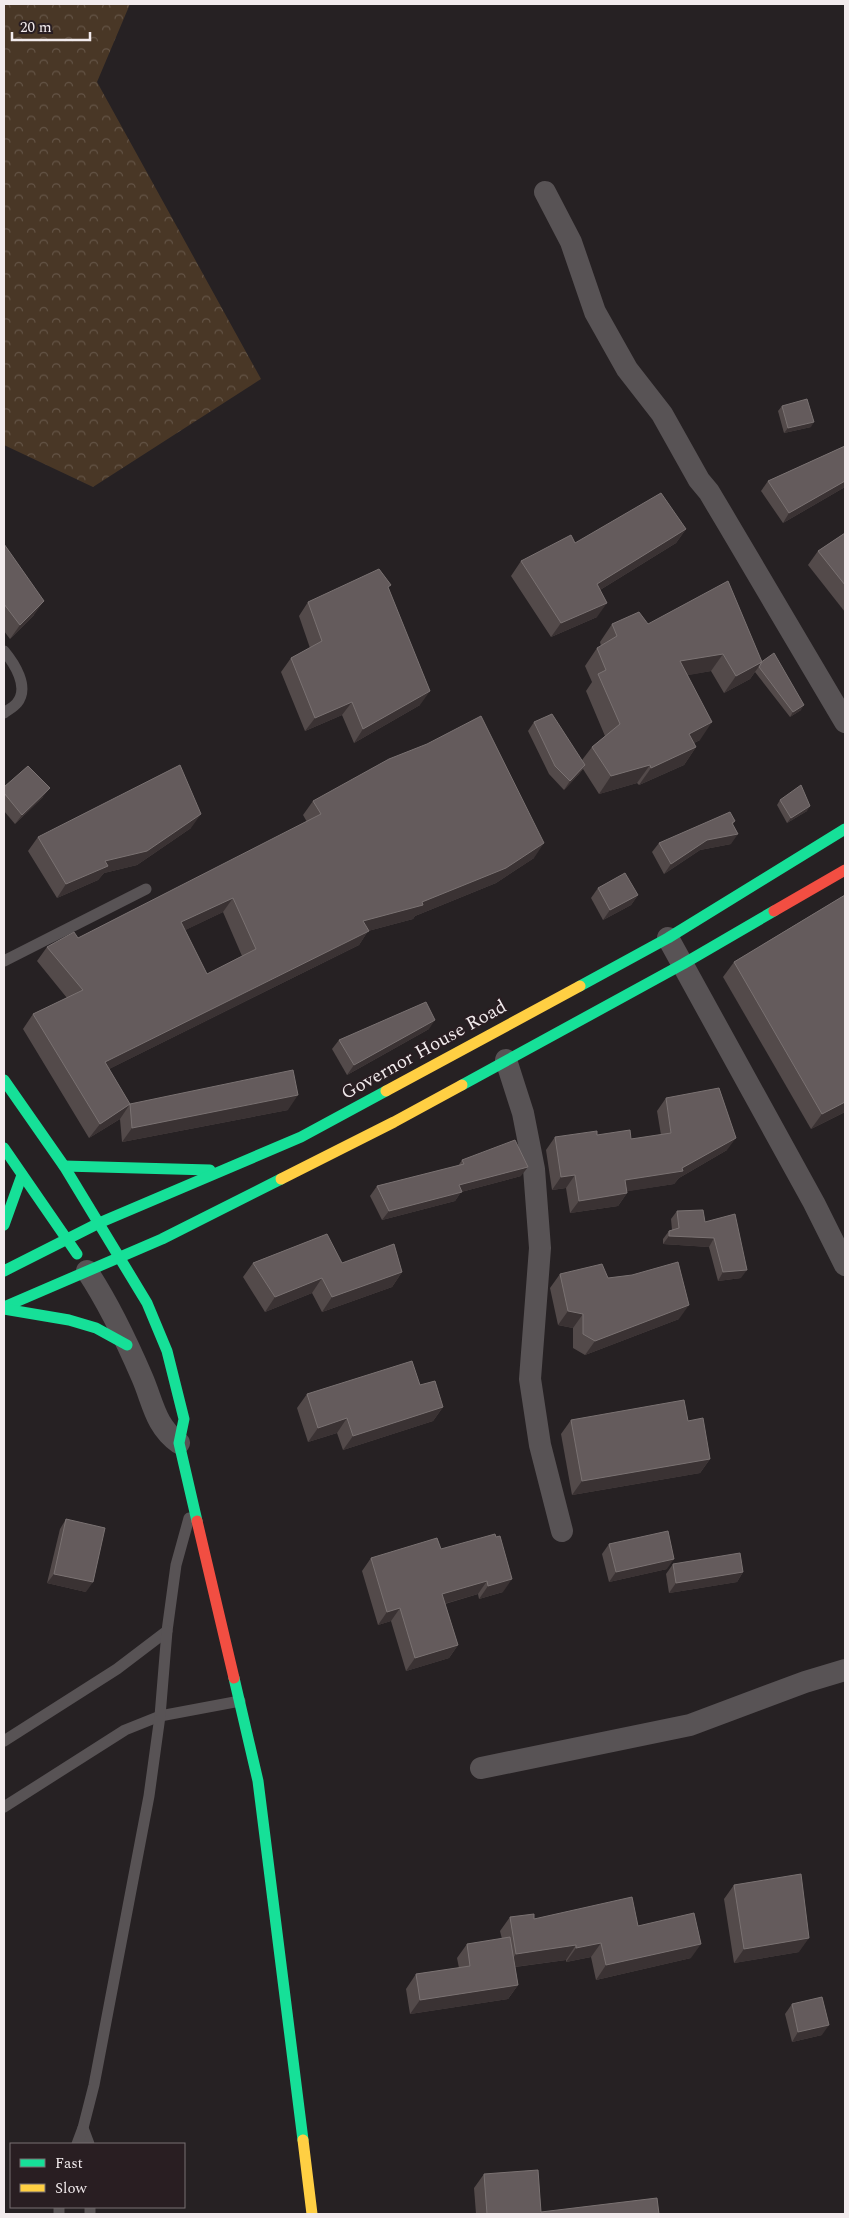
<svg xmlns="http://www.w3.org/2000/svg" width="849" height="2218" font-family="Spectral,serif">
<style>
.forest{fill:url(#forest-crowns)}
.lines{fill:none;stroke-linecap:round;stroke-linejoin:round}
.lane{stroke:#585355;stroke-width:11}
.street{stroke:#585355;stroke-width:22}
.fast{stroke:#16e098;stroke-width:11}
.slow{stroke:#ffcf43;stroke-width:11}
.jam{stroke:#f24e42;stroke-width:11}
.wall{fill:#534a4a;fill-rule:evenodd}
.shaded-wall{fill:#3a3233}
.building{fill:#645b5c;stroke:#7a7272;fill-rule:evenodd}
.labels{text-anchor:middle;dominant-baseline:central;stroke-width:4.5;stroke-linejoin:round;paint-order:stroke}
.street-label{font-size:19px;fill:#f2ebed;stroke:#291e22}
</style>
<defs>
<pattern id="forest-crowns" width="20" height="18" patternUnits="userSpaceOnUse" patternTransform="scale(1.25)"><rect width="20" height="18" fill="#493726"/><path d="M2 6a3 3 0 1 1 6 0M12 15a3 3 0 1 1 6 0" fill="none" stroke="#645446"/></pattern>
</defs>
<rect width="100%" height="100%" fill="#262123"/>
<path class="forest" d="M4,4H130L97,82L261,379L93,487L4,445Z"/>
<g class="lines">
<g class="lane">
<path d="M4,651C14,663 30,687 17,703C14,707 8,710 4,713"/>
<path d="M4,961L146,889"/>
<path d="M4,1741L117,1669L167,1631L176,1565L189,1518"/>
<path d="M4,1807L125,1730L160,1716L240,1701"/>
<path d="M83,2128L89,2144"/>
<path d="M77,2144L83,2128L94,2085L149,1796L160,1716L167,1631"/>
<path d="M59,2214V2207"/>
<path d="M90,2214V2207"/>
</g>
<g class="street">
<path d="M545,192L571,242L595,312L627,369L662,414L699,480L709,492L728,524L845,722"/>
<path d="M668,938L814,1203L845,1265"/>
<path d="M506,1060L523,1113L534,1169L540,1248L530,1379L540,1445L562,1531"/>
<path d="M87,1271C109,1304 126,1340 142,1377C153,1402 155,1426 179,1443"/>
<path d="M481,1768L690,1725L805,1682L845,1670"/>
</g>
<g class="fast">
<path d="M580,986L668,938L845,829"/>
<path d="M4,1080L64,1166L147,1303L167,1351L184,1419L179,1443L197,1521"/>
<path d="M462,1085L683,964L774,911"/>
<path d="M4,1148L77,1254"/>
<path d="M64,1166L210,1170"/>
<path d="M4,1225L22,1175"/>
<path d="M4,1271L99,1223L301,1137L386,1091"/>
<path d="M4,1307L162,1239L281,1179"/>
<path d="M4,1309L69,1320L96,1328L127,1345"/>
<path d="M234,1678L258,1781L303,2140"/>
</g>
<g class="slow">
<path d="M386,1091L580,986"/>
<path d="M281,1179L394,1122L462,1085"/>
<path d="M303,2140L312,2214"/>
</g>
<g class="jam">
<path d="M774,911L845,870"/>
<path d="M197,1521L234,1678"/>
</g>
</g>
<g class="wall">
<path d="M782,406L811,427L784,433L778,411Z"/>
<path d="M845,446V487L783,523L761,491L768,481Z"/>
<path d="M686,529L676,543L600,590L597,617L551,637L511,576L521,561L575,543Z"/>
<path d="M845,533V612L808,565L818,551Z"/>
<path d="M4,544L34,615L10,639L4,631Z"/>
<path d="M388,588L420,705L354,743L342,715L305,731L281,672L291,658L310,648L299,616L308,602Z"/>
<path d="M612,624H648L762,662L801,710L790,717L755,672L750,679L724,693L711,671L687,675L700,740L694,743L696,747L684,765L639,785L637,783L599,794L583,769L579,774L564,790L549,774L528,731L534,722L582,760L592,747L605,736L586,691L592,682L585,666L597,648L601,646L600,642Z"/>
<path d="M4,787L43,797L15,824L4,811Z"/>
<path d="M780,800L807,811L787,823L777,805Z"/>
<path d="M313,801L534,858L496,883L415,916L413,919L368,931L359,945L109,1069L130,1104L288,1110L122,1142L120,1119L89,1138L23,1029L33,1014L67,998L37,961L47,947L78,938L307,822L303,815ZM223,912L242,956L207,974L185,930Z"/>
<path d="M735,821L733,824L731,844L700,850L664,874L652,852L659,843Z"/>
<path d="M191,828L137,865L104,873L98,880L57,898L28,851L38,837Z"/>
<path d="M598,888L638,895L631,905L603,920L591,898Z"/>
<path d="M845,895V1112L811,1129L723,977L734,962Z"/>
<path d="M429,1029L347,1075L332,1049L339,1040Z"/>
<path d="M666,1098L727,1150L679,1178L674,1184L627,1191V1193L618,1206L570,1213L566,1188L552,1190L546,1150L555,1137L597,1135L631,1139L661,1135L657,1111Z"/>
<path d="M462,1160L521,1176L461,1192L455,1201L382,1220L370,1196L377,1186L458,1166Z"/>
<path d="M677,1211L705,1222L741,1278L718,1281L709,1247L663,1244V1239L669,1231L672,1230L671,1219Z"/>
<path d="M253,1263H342L402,1272L392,1287L322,1312L312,1293L265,1312L243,1277Z"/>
<path d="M560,1274L608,1278L679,1319L585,1355L573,1348V1328L558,1325L550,1288Z"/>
<path d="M420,1385L443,1407L433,1421L343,1450L337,1433L308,1442L297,1408L307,1394Z"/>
<path d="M571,1420L688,1421L710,1459L700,1473L572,1495L561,1434Z"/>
<path d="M66,1519L86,1592L47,1583L60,1529Z"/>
<path d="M609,1544L667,1569L609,1582L602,1554Z"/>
<path d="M441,1549L503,1592L479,1599L478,1594L445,1604L458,1645L449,1658L406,1671L391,1621L378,1625L362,1571L371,1558Z"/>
<path d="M673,1564L743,1572L737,1582L669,1593L666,1574Z"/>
<path d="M734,1885L799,1952L734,1963L724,1899Z"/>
<path d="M510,1917L638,1926L691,1958L596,1980L591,1957L566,1962V1960L515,1967L518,1985L508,1999L410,2014L406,1989L416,1974L459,1968L457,1958L467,1944L502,1939L500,1931Z"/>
<path d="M792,2004L822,2035L792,2042L785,2014Z"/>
<path d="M484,2174L541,2212L659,2214H476L474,2188Z"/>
</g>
<g class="shaded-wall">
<path d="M814,422L811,427L784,433L788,428Z"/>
<path d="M845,481V487L783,523L789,513Z"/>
<path d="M686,529L676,543L587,598L597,584Z"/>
<path d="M44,601L34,615L10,639L20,625Z"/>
<path d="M607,603L597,617L551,637L561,623Z"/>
<path d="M723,654L711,671L668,679L680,661Z"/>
<path d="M762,662L750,679L724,693L736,676Z"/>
<path d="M430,691L420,705L354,743L363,729Z"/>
<path d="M352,702L342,715L305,731L315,718Z"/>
<path d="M804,705L801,710L790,717L793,712Z"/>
<path d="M712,722L700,740L676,751L689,734Z"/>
<path d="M696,747L684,765L639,785L651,768Z"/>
<path d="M585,765L579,774L564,790L570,781Z"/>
<path d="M650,765L637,783L599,794L611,776Z"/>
<path d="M50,788L43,797L15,824L22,815Z"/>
<path d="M810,806L807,811L787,823L791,818Z"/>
<path d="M201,814L191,828L137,865L104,873L98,880L57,898L66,884L105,861Z"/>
<path d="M738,834L731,844L700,850L664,874L671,864L707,840Z"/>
<path d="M544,843L534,858L496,883L415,916L413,919L368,931L359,945L95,1076L105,1062L363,921L422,902Z"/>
<path d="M638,895L631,905L603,920L610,910Z"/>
<path d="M233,898L223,912L171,937L181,922Z"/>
<path d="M435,1020L429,1029L347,1075L354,1065Z"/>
<path d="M298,1095L288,1110L122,1142L132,1128Z"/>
<path d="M845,1102V1112L811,1129L822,1114Z"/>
<path d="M130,1104L120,1119L89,1138L100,1124Z"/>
<path d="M736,1138L727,1150L679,1178L674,1184L617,1193L625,1180L682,1168Z"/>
<path d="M528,1167L521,1176L461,1192L455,1201L382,1220L389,1211L459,1185Z"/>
<path d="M575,1175L566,1188L552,1190L561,1177Z"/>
<path d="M627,1193L618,1206L570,1213L579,1201Z"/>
<path d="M669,1236L714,1238L709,1247L663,1244Z"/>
<path d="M747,1270L741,1278L718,1281L723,1272Z"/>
<path d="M402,1272L392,1287L322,1312L332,1297Z"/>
<path d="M322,1278L312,1293L265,1312L275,1297Z"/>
<path d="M689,1305L679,1319L585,1355L595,1341Z"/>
<path d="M568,1311L583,1314L573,1328L558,1325Z"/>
<path d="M443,1407L433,1421L343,1450L353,1436Z"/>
<path d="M347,1418L337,1433L308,1442L318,1428Z"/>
<path d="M710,1459L700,1473L572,1495L582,1481Z"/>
<path d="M674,1559L667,1569L609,1582L616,1572Z"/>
<path d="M743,1572L737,1582L669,1593L676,1583Z"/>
<path d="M54,1574L93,1582L86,1592L47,1583Z"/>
<path d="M512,1579L503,1592L479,1599L488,1586Z"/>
<path d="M487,1581L478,1594L433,1607L442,1594Z"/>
<path d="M400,1608L391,1621L378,1625L387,1612Z"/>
<path d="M458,1645L449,1658L406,1671L415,1658Z"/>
<path d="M809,1938L799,1952L734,1963L744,1949Z"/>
<path d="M601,1943L591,1957L566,1962L576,1948Z"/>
<path d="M701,1944L691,1958L596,1980L606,1965Z"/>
<path d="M576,1945L566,1960L506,1968L516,1954Z"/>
<path d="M518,1985L508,1999L410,2014L420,2000Z"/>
<path d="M829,2025L822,2035L792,2042L798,2032Z"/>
</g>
<g class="building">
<path d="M807,399L814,422L788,428L782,406Z"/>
<path d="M845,446V481L789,513L768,481Z"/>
<path d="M661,493L686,529L597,584L607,603L561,623L521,561L571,535L575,543Z"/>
<path d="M845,533V585L818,551Z"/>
<path d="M4,544L44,601L20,625L4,604Z"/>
<path d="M379,569L391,585L388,587L430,691L363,729L352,702L315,718L291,658L322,641L308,602Z"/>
<path d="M728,581L762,662L736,676L723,654L680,661L712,722L689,734L696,747L651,768L650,765L611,776L592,747L620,724L598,674L606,670L597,648L617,636L612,624L639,612L648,624Z"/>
<path d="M774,653L804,705L793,712L759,667L762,662L760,663Z"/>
<path d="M552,714L585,765L570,781L555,766L534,722Z"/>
<path d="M481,716L544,843L506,868L422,902L423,905L363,921L369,931L105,1062L130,1104L100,1124L33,1014L83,990L47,947L74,932L78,938L321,814L313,801L389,759L427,744ZM233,898L256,949L207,974L181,922Z"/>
<path d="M180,765L201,814L147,851L105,861L108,866L66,884L38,837Z"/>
<path d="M28,766L50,788L22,815L4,793V787Z"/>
<path d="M801,785L810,806L791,818L780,800Z"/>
<path d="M730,812L735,821L732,823L738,834L707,840L671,864L659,843Z"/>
<path d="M625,873L638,895L610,910L598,888Z"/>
<path d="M845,895V1102L822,1114L734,962Z"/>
<path d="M426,1002L435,1020L354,1065L339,1040Z"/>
<path d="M293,1070L298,1095L132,1128L130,1104Z"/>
<path d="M719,1088L736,1138L682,1168L683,1171L625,1180L627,1193L579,1201L575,1175L561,1177L555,1137L597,1131V1135L630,1130L631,1139L671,1133L666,1098Z"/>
<path d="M515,1140L528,1167L459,1185L462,1192L389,1211L377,1186L464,1164L462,1160Z"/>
<path d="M703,1210L705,1222L735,1214L747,1270L723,1272L714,1238L669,1236V1231L679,1228L677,1211Z"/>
<path d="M327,1234L342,1263L394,1244L402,1272L332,1297L322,1278L275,1297L253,1263Z"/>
<path d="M678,1262L689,1305L595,1341L583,1334V1314L568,1311L560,1274L602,1264L608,1278L632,1275Z"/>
<path d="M412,1361L420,1385L435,1381L443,1407L353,1436L347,1418L318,1428L307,1394Z"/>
<path d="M684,1400L688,1421L703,1418L710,1459L582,1481L571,1420Z"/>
<path d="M66,1519L105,1528L93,1582L54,1574Z"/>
<path d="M668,1531L674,1559L616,1572L609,1544Z"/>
<path d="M495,1534L496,1537L500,1536L512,1579L488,1586L487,1581L442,1594L458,1645L415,1658L400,1608L387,1612L371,1558L437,1538L441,1549Z"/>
<path d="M740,1553L743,1572L676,1583L673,1564Z"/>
<path d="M801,1874L809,1938L744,1949L734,1885Z"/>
<path d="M632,1897L638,1926L694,1913L701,1944L606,1965L601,1943L576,1948V1945L516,1954L510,1917L534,1914V1919Z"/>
<path d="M510,1937L518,1985L420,2000L416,1974L470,1966L467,1944Z"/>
<path d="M822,1997L829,2025L798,2032L792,2004Z"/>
<path d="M538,2170L541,2212L657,2198L659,2214H487L484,2174Z"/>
</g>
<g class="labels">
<g class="street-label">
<text transform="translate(424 1050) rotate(-29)">Governor House Road</text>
</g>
</g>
<rect width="849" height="2218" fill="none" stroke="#f2ebed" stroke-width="10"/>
<rect x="10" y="2143" width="175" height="65" fill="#291e22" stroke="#797073"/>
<rect x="20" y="2159" width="25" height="8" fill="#16e098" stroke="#797073"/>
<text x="55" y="2168" font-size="15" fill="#f2ebed">Fast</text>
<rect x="20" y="2184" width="25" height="8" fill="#ffcf43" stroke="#797073"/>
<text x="55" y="2193" font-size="15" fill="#f2ebed">Slow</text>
<path d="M12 32v8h78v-8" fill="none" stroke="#f2ebed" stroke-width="2.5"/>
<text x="20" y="32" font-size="15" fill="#f2ebed" stroke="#291e22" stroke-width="4" paint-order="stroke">20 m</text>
</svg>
